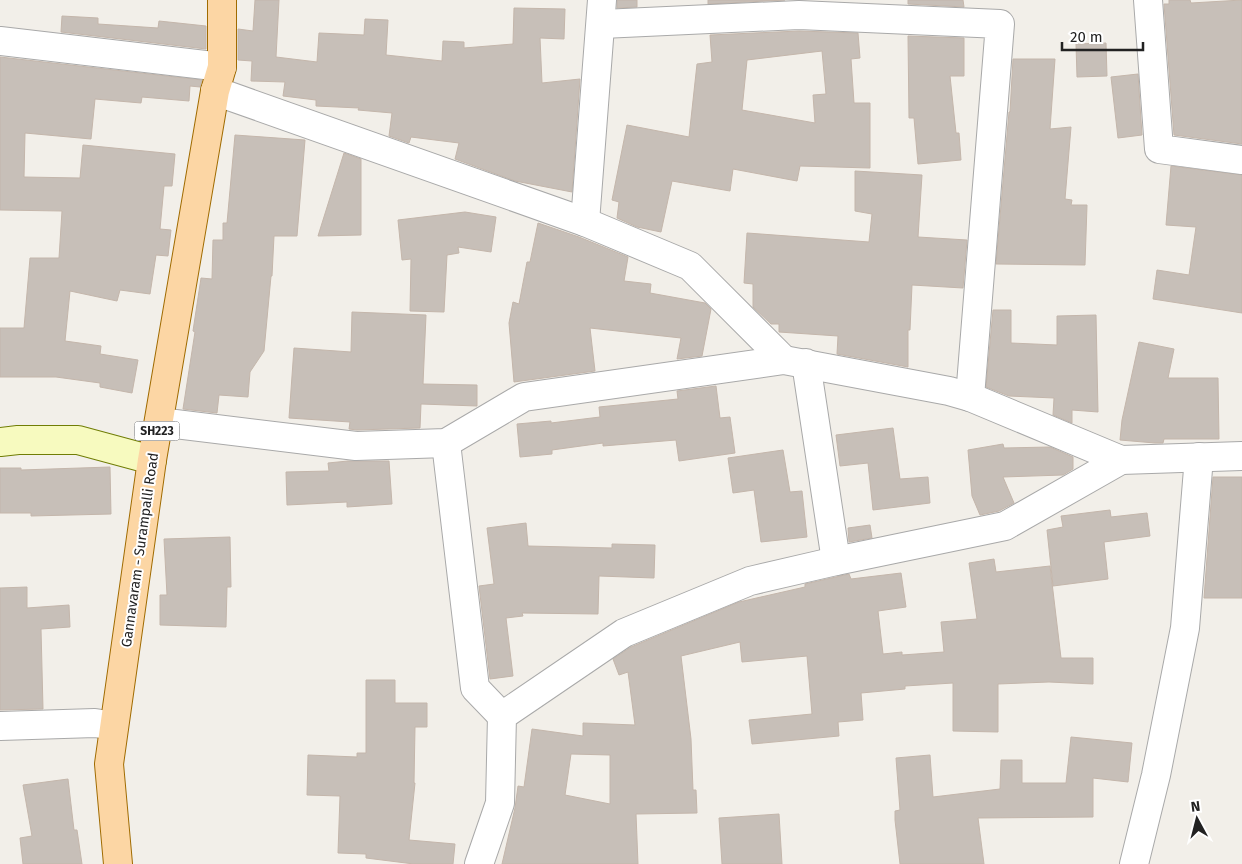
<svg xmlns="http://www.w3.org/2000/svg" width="1242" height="864" font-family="'Fira Sans',sans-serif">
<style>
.building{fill:#c7bfb8;stroke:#c4b6ab;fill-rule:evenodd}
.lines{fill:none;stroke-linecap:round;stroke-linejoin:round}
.street-casing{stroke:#a9a9a9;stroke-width:30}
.secondary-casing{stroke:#707d05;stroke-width:30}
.primary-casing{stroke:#a06b00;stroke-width:30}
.street{stroke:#fff;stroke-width:28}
.secondary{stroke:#f7fabf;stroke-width:28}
.primary{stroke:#fcd6a4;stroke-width:28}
.labels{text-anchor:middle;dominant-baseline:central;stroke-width:4;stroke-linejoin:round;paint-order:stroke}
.shield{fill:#fff;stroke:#646464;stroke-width:1}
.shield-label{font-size:12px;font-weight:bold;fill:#222}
.street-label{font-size:14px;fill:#222;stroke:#fff}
</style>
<rect width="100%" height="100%" fill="#f2efe9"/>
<g class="building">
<path d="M255,0H279L276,57L317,62L319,33L364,35L365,19L388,20L386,55L442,61L443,41L464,42V48L513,44L514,8L565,9L564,39L540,38L542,83L580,79L572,192L515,181L455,159L459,143L411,137L409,143L389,136L392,113L358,110L359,108L316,106V100L283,96L285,82L251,81L252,61L238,60V29L253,31Z"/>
<path d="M617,0H637V7L617,8Z"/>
<path d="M708,0H785L708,4Z"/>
<path d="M908,0H963L964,7L908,4Z"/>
<path d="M1169,0H1190L1191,3L1242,0V144L1174,135L1164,4H1169Z"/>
<path d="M62,16L98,18V24L158,28L159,21L206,26V49L61,32Z"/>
<path d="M799,31L858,33L860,58L851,59L854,103H870V168L800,166L797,181L733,169L730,191L672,181L661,232L637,227L617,218L619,202L612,200L627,125L689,137L697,64L712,62L710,35ZM822,51L826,94L813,95L815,123L742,110L747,60Z"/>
<path d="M908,36L964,38V76H950L956,133H959L961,160L918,164L914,118H909Z"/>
<path d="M1106,43L1107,76L1077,77L1076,44Z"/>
<path d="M0,57L202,80L200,87L190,86L189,101L142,97L141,103L95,99L91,139L25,133L24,177L80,178L83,145L175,154L172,186H164L160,229L171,230L168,256L156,255L150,294L120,290L117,301L70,291L65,341L101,346L100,354L138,360L132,393L100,387V383L56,377H0V328H24L30,258H59L62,211L0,210Z"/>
<path d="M1013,59H1055L1050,129L1071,127L1065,199L1072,200L1071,205H1087L1085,265L996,264L1009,112H1010Z"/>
<path d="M1138,74L1142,135L1118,138L1111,77Z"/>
<path d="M235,135L305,140L297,236H274L272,276H271L264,351L250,372L248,397L219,395L217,413L183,409L195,332L193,331L201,278L212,279L213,240H223V223H227Z"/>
<path d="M344,153L361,159V235L318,236Z"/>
<path d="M1171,166L1242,175V313L1153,299L1157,270L1189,275L1196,227L1166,225Z"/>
<path d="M855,171L922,175L918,237L967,240L963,288L912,285L910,330H908V367L837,354L838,336L779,332V324H771L753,307V284L744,283L747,233L869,242L872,214L855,211Z"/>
<path d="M465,212L496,217L491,252L458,247L459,253L447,255L444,312L410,311L411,259L402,260L398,220Z"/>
<path d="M538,223L579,237L628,257L624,281L651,284L650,293L705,303L711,309L702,356L677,359L681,338L590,328L595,371L514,382L509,323L513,302L519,304L527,262H530Z"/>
<path d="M993,310H1011V343L1057,345V316L1096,315L1098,412L1072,410V423L1053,415L1054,398L1009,396L986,387Z"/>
<path d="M352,312L426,315L423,384L477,385V406L421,404L420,428L357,430L349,429L350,422L289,418L294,348L351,352Z"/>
<path d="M1139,342L1174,349L1168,378H1218L1219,439H1164L1163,443H1155L1120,440L1122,420Z"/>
<path d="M716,386L720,418L730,417L735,453L679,461L676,440L603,446V443L552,450V454L520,457L517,424L551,421V423L600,417L599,407L678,399L677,391Z"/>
<path d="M893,428L900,479L928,477L930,503L873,510L868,463L840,466L836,435Z"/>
<path d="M1003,444L1004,448L1050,447L1073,457V469L1063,475L1003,477L1014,503L999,511L980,515L972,496L968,450Z"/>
<path d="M783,450L790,492L802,491L807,537L761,542L754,490L733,493L728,458Z"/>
<path d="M348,461H389L392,504L347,507V502L287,505L286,472L329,471L328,463Z"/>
<path d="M110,467L111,514L31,516V513H0V468H21V470Z"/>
<path d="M1213,477H1242V598H1204Z"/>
<path d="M1110,510L1111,517L1147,513L1150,536L1104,542L1108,579L1053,586L1047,530L1063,527L1061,516Z"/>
<path d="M526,523L528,546L612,548V544L655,545L654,578L599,576L598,614L522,613L523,616L506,618L513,676L490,679L479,586L494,584L487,528Z"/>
<path d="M870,525L872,538L849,542L848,528Z"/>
<path d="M230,537L231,587H227L226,627L160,625V595H167L164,539Z"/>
<path d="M994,559L996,572L1050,566L1061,658H1093V684L1049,682L998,684V732L953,731V683L905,686V689L861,693L863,720L838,722L839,736L752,744L749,720L812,714L807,656L742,662L740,642L681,656L691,739L693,790H696L697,813L636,814L638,864H502L515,808L518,786L524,787L532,729L583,736V723L635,725L628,672L619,675L613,659L631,647L739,602L805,587V584L849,574L851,579L901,573L906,607L878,611L883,654L902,652V655L944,652L941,622L977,619L969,563ZM571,754L610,755V804L565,795Z"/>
<path d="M27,587V608L69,605L70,627L41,629L43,709L0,710V588Z"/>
<path d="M366,680H395V703H427V727H415L414,783H415L409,840L455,844L453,864H414L366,858V854L338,853L340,796L307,795L308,755L357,757V753H366Z"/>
<path d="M1071,737L1132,743L1128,782L1093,778V817L978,818L984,864H900L895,820V811L900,810L896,758L930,755L933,797L1000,789L1001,760H1022V783H1066Z"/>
<path d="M68,779L74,830H77L82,864H23L20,838L32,836L23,785Z"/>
<path d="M779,814L782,864H722L719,818Z"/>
</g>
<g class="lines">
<defs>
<g id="street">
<path d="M1148,0L1159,149L1242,160"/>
<path d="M602,24L799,15L1000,24L970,397"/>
<path d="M0,41L222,67"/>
<path d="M215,91L585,222L690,266L784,360"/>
<path d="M585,222L602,0"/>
<path d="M806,363L836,561"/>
<path d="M159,422L356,446L446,443L524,397L784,360L949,391L970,397L1121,460L1242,456"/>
<path d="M446,443L475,688L502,716"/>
<path d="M0,726L95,723L114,726"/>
<path d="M479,864L500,803L502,716L624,633L750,581L836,561L1005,526L1121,460"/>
<path d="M1134,864L1156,775L1185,628L1199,457"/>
</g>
<path id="secondary" d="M0,442L18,440H78L152,460"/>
<path id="primary" d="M118,864L109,764L152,460L215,91L222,67V0"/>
</defs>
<use href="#street" class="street-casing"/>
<use href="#secondary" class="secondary-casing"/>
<use href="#primary" class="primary-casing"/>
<use href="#street" class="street"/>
<use href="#secondary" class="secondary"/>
<use href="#primary" class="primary"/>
</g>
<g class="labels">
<rect class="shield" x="134.5" y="421.5" width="45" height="19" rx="4"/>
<g class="shield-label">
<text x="157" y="431">SH223</text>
</g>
<g class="street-label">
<text transform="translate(140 550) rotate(-82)">Gannavaram - Surampalli Road</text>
</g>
</g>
<g transform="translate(1197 819) rotate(353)" stroke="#ffffff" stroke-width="4" paint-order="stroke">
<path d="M0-4L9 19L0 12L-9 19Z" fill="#222222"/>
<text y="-8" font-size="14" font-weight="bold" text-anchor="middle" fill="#222222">N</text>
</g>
<path d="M1062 42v8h81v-8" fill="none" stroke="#222222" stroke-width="2.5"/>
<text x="1070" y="42" font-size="15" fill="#222222" stroke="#ffffff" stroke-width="4" paint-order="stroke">20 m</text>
</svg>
